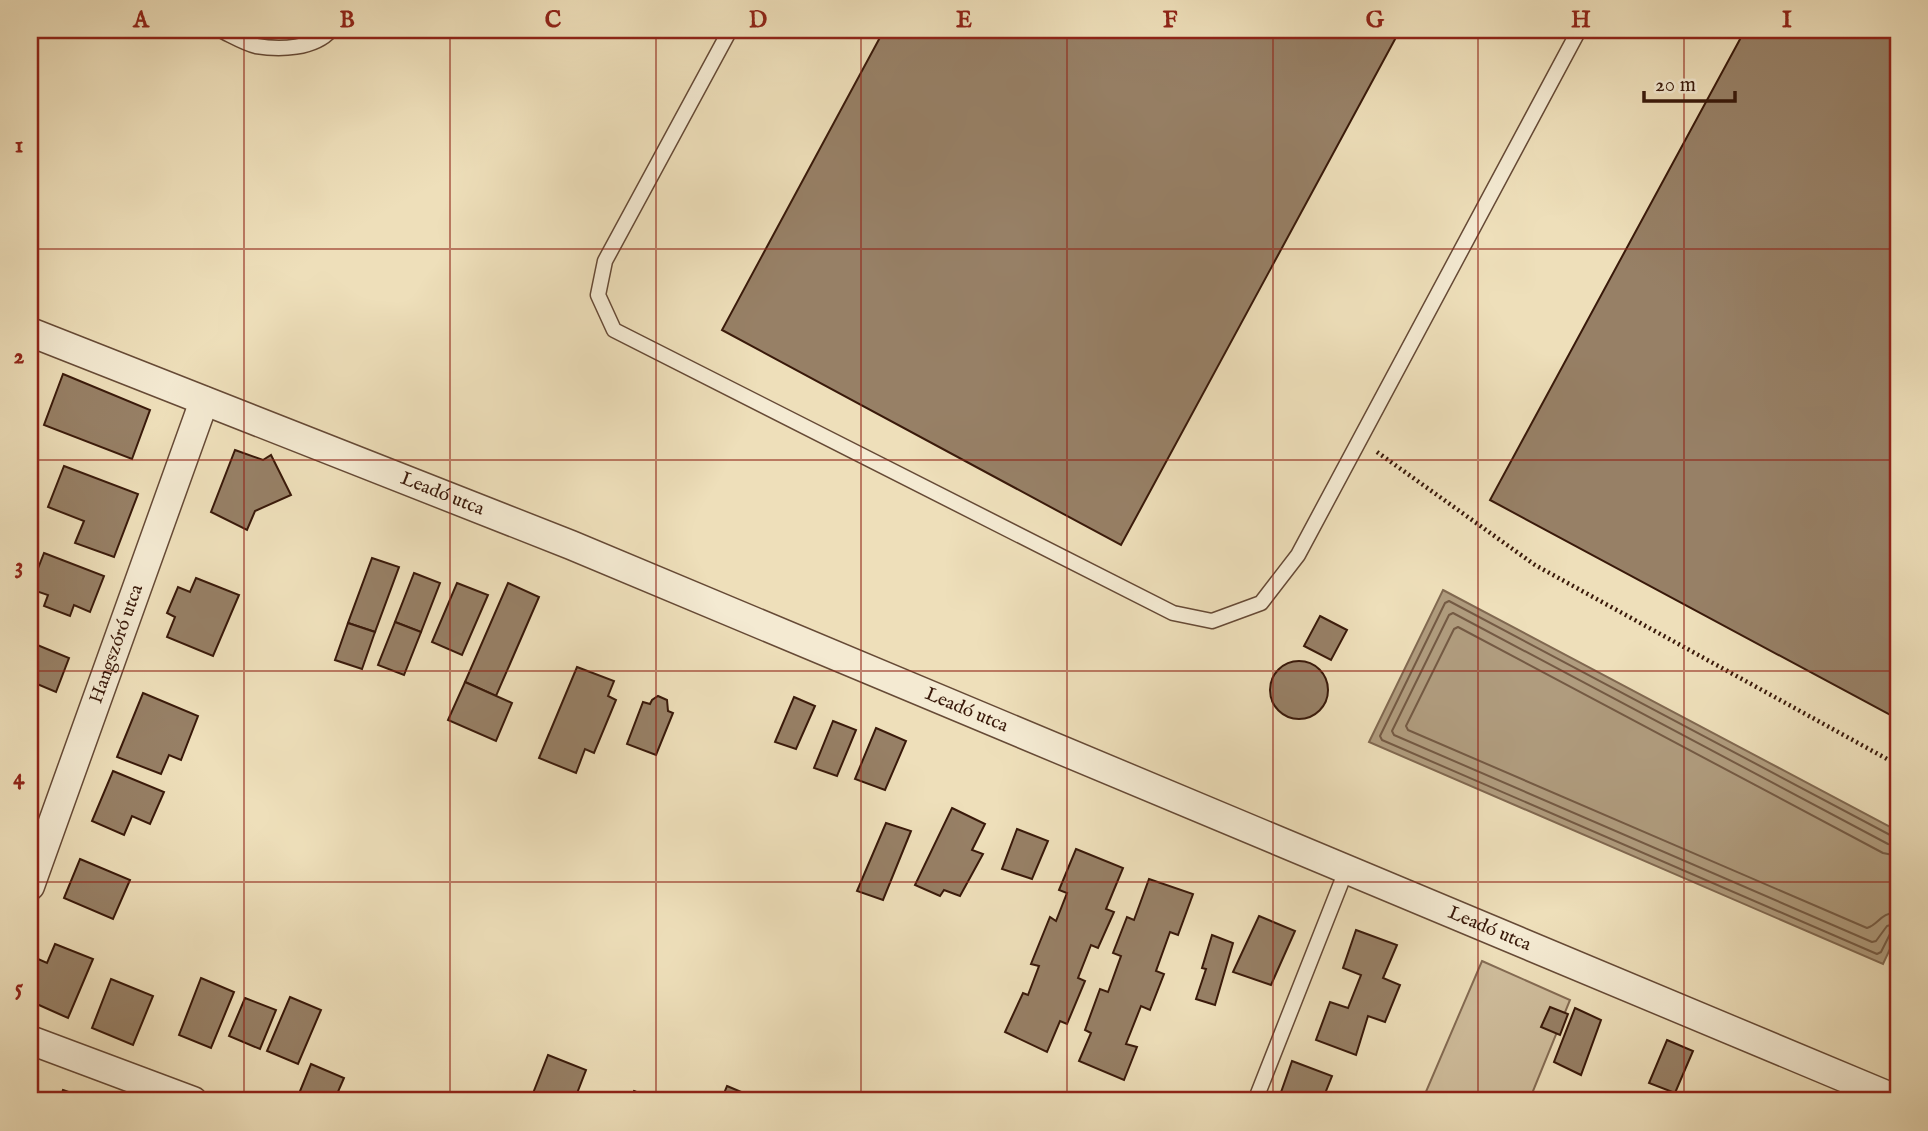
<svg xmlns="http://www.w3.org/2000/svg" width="1928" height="1131" font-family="'IM FELL English',serif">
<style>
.green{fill:#cfbd9c;stroke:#846b53;stroke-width:2}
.water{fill:#b09c7e;stroke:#806850;stroke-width:2}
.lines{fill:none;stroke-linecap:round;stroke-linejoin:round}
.shore{stroke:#745a44;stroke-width:2}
.building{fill:#978066;stroke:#39190a;stroke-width:2}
.lane-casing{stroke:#664a36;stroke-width:17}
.street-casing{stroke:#664a36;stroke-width:31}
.path{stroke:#39190a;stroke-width:4.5;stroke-dasharray:2 3.5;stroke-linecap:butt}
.lane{stroke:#f4ead2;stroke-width:14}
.street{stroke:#f4ead2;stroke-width:28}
.grid{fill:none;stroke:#8f2418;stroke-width:2;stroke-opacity:0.55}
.labels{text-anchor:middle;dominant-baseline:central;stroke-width:6;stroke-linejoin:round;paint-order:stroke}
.street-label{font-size:19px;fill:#39190a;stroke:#f4ead2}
.neatline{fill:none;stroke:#8f2418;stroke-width:2.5}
.grid-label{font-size:23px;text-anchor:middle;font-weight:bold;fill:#8f2418}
</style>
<rect width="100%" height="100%" fill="#eedfba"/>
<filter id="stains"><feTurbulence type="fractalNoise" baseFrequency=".00286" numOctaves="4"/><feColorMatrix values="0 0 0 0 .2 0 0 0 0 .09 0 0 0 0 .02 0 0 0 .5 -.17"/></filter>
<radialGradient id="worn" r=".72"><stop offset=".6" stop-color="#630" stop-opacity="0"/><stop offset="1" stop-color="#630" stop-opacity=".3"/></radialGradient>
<path class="green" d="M1482,961L1570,1000L1529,1101H1422Z"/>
<path class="water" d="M1443,590L1898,831V932L1883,964L1369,742Z"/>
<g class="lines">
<g class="shore">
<path d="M1898,837L1892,836L1449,601L1445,603L1380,736L1382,740L1877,954L1881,952L1890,934L1898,931"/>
<path d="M1898,846L1888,844L1453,613L1449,615L1392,731L1394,735L1872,942L1876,941L1887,926L1898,923"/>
<path d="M1898,856L1883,853L1458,627L1454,629L1406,726L1408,730L1867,928C1879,924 1880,913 1898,912"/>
</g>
</g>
<g class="building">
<path d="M884,30H1400L1121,545L722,330Z"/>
<path d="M1745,30H1898V709L1894,717L1490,500Z"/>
<path d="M63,374L150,410L132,459L44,425Z"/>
<path d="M235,450L263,460L271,455L291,495L255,511L247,530L211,512Z"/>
<path d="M64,466L138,494L114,557L75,543L84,521L48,507Z"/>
<path d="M44,553L104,576L90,612L74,605L70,616L44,606L48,595L30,589Z"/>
<path d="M372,558L399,567L375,632L348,623Z"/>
<path d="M414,573L440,583L421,632L395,622Z"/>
<path d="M196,578L239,595L213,656L167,637L175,617L167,613L178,587L190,592Z"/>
<path d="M457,583L488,595L462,655L432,642Z"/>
<path d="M508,583L539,597L496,696L465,682Z"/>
<path d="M1320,616L1347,630L1331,660L1304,646Z"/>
<path d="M395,622L421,632L404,675L378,665Z"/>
<path d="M348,623L375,632L362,669L335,660Z"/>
<path d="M30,642L69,658L56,692L30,681Z"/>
<circle cx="1299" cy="690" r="29"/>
<path d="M577,667L614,681L608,696L616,700L594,753L585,749L576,773L539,758Z"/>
<path d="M465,682L512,703L496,741L448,720Z"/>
<path d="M143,693L198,716L181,760L169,755L161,774L117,757Z"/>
<path d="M658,696L667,700L668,711L673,713L656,755L627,744L643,702L650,704L652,700Z"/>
<path d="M794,697L815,706L796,749L775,742Z"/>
<path d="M833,721L856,730L837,776L814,768Z"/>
<path d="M876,728L906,741L885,790L855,779Z"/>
<path d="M113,771L164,792L150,824L132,816L124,835L92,821Z"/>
<path d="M952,808L985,824L972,850L983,854L960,896L944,890L940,896L915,885Z"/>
<path d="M886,823L911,831L883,900L857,891Z"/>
<path d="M1017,829L1048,841L1032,879L1002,869Z"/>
<path d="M1076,849L1123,868L1106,909L1114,912L1098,948L1091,945L1078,978L1085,981L1067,1024L1060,1021L1047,1052L1005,1032L1023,993L1028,995L1039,966L1031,964L1050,917L1056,921L1067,893L1059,890Z"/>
<path d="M80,859L130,880L113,919L64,898Z"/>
<path d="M1149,879L1193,894L1178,935L1170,932L1156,971L1164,974L1150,1010L1141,1006L1126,1044L1137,1047L1124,1080L1079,1061L1091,1033L1085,1030L1100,989L1108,992L1121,956L1113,953L1127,917L1134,920Z"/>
<path d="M1259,916L1295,931L1271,985L1233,972Z"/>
<path d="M1356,930L1397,945L1383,978L1400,985L1385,1022L1368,1016L1356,1055L1316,1040L1330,1002L1348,1008L1361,975L1343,968Z"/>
<path d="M1212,935L1233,943L1215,1005L1196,999L1206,969L1202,968Z"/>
<path d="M55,944L93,959L68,1018L30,1001V973L36,958L47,963Z"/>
<path d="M201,978L234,992L211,1048L179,1035Z"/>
<path d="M111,979L153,996L133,1045L92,1028Z"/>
<path d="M290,997L321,1010L298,1064L267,1051Z"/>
<path d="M245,998L276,1010L260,1049L229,1036Z"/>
<path d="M1550,1007L1568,1014L1560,1035L1541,1027Z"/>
<path d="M1575,1008L1601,1020L1581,1075L1554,1062Z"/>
<path d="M1667,1040L1693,1051L1675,1093L1649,1083Z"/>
<path d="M548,1055L586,1070L574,1101H530Z"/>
<path d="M1292,1061L1332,1076L1322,1101H1286L1279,1098Z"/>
<path d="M311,1064L344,1078L334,1101H296Z"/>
<path d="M727,1086L751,1096L749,1101H721Z"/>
<path d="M63,1090L91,1100V1101H59Z"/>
<path d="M634,1091L656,1100V1101H629Z"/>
</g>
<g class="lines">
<defs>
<g id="lane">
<path d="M220,30C231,35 244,43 256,46C280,50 314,49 331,30"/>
<path d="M730,30L605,261L598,295L614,330L1173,613L1212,621L1261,603L1298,555L1579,30"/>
<path d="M1255,1101L1347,868"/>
</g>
<g id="street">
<path id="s1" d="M30,332L571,545L1898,1100"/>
<path id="s2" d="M30,886L204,401"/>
<path d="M30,1040L193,1101"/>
</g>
</defs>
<use href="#lane" class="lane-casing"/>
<use href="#street" class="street-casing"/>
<path class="path" d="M1377,452L1535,565L1898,765"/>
<use href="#lane" class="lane"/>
<use href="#street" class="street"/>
</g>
<path class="grid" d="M244,30V1101M450,30V1101M656,30V1101M861,30V1101M1067,30V1101M1273,30V1101M1478,30V1101M1684,30V1101M30,249H1898M30,460H1898M30,671H1898M30,882H1898"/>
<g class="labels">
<g class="street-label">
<text stroke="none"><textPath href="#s1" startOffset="443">Leadó utca</textPath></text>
<text stroke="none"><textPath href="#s2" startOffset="257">Hangszóró utca</textPath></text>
<text stroke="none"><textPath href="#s1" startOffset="1010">Leadó utca</textPath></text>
<text stroke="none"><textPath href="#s1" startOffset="1577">Leadó utca</textPath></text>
</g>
</g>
<rect width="1928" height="1131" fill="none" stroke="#eedfba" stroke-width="77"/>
<path d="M1644 91v10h91v-10" fill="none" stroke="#39190a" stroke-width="3.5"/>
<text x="1655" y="91" font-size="21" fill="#39190a" stroke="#f4ead2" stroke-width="5" paint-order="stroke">20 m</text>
<rect x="38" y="38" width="1852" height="1054" class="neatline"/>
<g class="grid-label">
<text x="141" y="27">A</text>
<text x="347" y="27">B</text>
<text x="553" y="27">C</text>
<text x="758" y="27">D</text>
<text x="964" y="27">E</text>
<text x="1170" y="27">F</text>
<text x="1375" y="27">G</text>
<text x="1581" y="27">H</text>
<text x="1787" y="27">I</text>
<text x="19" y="152">1</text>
<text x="19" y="363">2</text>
<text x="19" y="573">3</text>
<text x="19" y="784">4</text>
<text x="19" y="995">5</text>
</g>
<rect width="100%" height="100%" filter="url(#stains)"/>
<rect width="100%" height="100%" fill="url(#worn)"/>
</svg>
